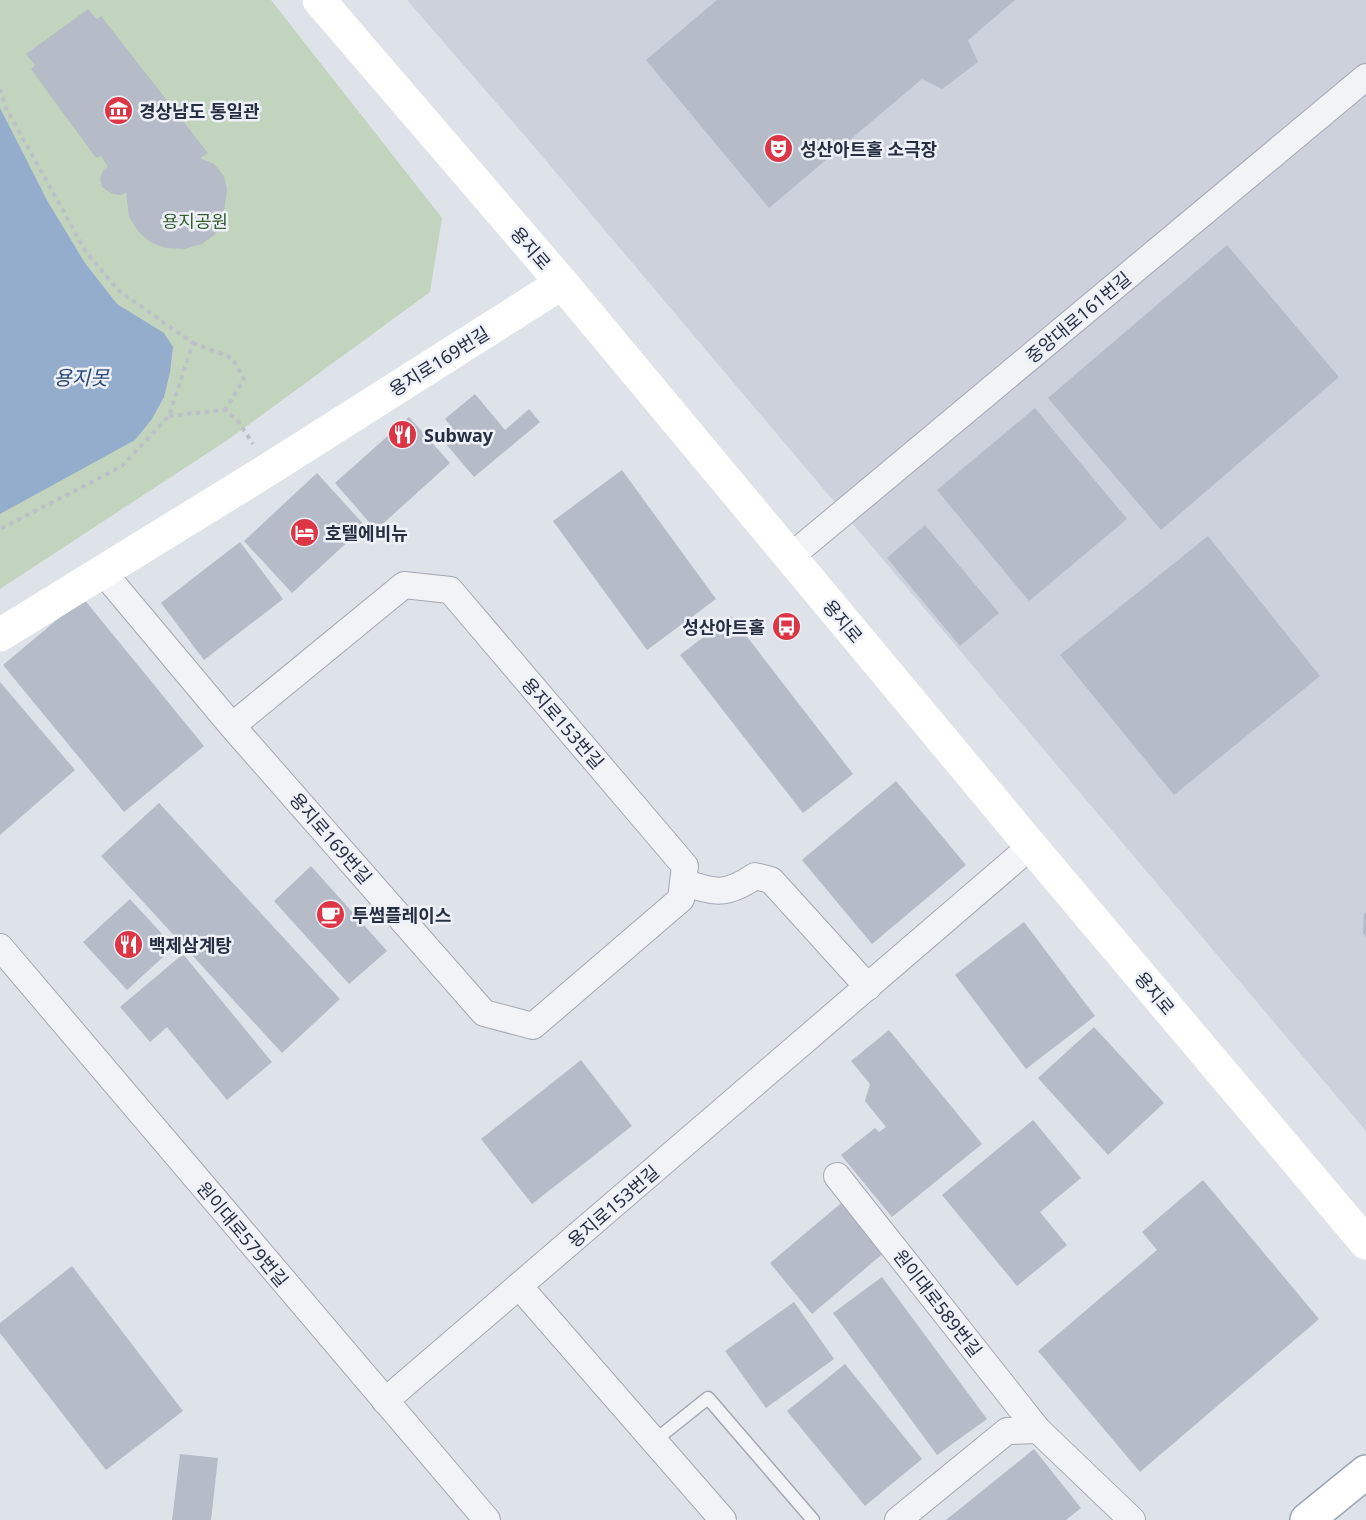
<svg xmlns="http://www.w3.org/2000/svg" width="1366" height="1520" font-family="'Noto Sans','Noto Sans KR',sans-serif">
<style>
.built{fill:#ccd1dc}
.green{fill:#c3d4be}
.water{fill:#95adcd}
.building{fill:#b5bbc7}
.lines{fill:none;stroke-linecap:round;stroke-linejoin:round}
.lane-casing{stroke:#a3a8b4;stroke-width:15}
.street-casing{stroke:#a3a8b4;stroke-width:28}
.primary-casing{stroke:#9ca5b6;stroke-width:36}
.path{stroke:#bcc0c8;stroke-width:4;stroke-dasharray:4.5 4.5;stroke-linecap:butt}
.lane{stroke:#f1f3f7;stroke-width:12}
.street{stroke:#f1f3f7;stroke-width:26}
.secondary{stroke:#fff;stroke-width:33}
.primary{stroke:#fff;stroke-width:33}
.labels{text-anchor:middle;dominant-baseline:central;stroke-width:5;stroke-linejoin:round;paint-order:stroke}
.poi-label{font-size:18px;font-weight:bold;fill:#262e42;stroke:#eef1f7;text-anchor:start}
.park-label{font-size:18px;fill:#375f31;stroke:#eef1f7}
.street-label{font-size:18px;fill:#262e42;stroke:#eef1f7}
.water-label{font-size:20px;font-style:italic;fill:#2b4a7a;stroke:#eef1f7}
</style>
<rect width="100%" height="100%" fill="#dee2e9"/>
<path class="built" d="M407,0H1366V1131L526,137Z"/>
<path class="green" d="M0,0H271L442,218L430,292L229,439L0,589Z"/>
<path class="water" d="M0,108L48,202L85,263L117,304L164,333L173,347L170,372L164,397L152,419L135,440L0,514Z"/>
<g class="building">
<path d="M717,0H1015L968,40L978,62L942,89L922,79L769,208L646,60Z"/>
<path d="M88,9L97,19L101,16L208,153L200,158L214,164L224,176L227,189L223,219L215,234L202,244L184,249L166,248L150,242L138,231L129,217L126,192L122,195L112,194L102,187L100,179L101,176L104,169L108,167L101,156L96,158L31,69L35,65L26,54Z"/>
<path d="M1227,245L1339,377L1161,530L1048,398Z"/>
<path d="M475,394L505,430L529,409L540,422L474,477L446,444L457,434L445,419Z"/>
<path d="M1035,408L1127,519L1029,601L937,490Z"/>
<path d="M409,417L450,463L376,530L335,483Z"/>
<path d="M622,470L716,599L647,650L553,521Z"/>
<path d="M317,473L365,526L292,593L244,541Z"/>
<path d="M925,525L999,613L960,646L887,558Z"/>
<path d="M1208,536L1320,676L1174,795L1060,655Z"/>
<path d="M240,542L283,599L204,660L161,603Z"/>
<path d="M83,598L204,746L124,812L3,665Z"/>
<path d="M731,616L853,774L803,813L680,655Z"/>
<path d="M0,682L75,770L0,835Z"/>
<path d="M896,781L966,865L872,944L802,860Z"/>
<path d="M159,803L340,999L282,1053L101,856Z"/>
<path d="M311,866L387,951L349,984L274,901Z"/>
<path d="M130,899L174,947L127,990L83,942Z"/>
<path d="M1364,913H1366V937L1363,933Z"/>
<path d="M1024,922L1095,1016L1026,1069L955,975Z"/>
<path d="M183,954L272,1062L227,1100L167,1027L150,1042L120,1007Z"/>
<path d="M1094,1027L1164,1103L1108,1155L1038,1078Z"/>
<path d="M889,1030L982,1144L892,1217L841,1155L875,1128L879,1132L886,1127L865,1101L870,1084L851,1061Z"/>
<path d="M581,1060L632,1126L532,1204L481,1139Z"/>
<path d="M1033,1120L1081,1178L1040,1212L1067,1245L1017,1286L942,1195Z"/>
<path d="M1203,1180L1319,1319L1140,1472L1038,1351L1157,1250L1142,1232Z"/>
<path d="M845,1200L887,1250L812,1314L770,1263Z"/>
<path d="M72,1266L183,1411L106,1470L0,1333V1323Z"/>
<path d="M882,1277L987,1419L937,1455L833,1313Z"/>
<path d="M794,1302L834,1359L766,1408L725,1351Z"/>
<path d="M845,1364L922,1459L865,1506L787,1411Z"/>
<path d="M1034,1449L1081,1508L1066,1520H946Z"/>
<path d="M180,1454L218,1458L211,1520H172Z"/>
</g>
<g class="lines">
<defs>
<path id="lane" d="M654,1441L708,1398L813,1520"/>
<g id="street">
<path d="M790,557L1366,77"/>
<path d="M103,572L232,726L484,1013L533,1026L681,899L685,866L450,590L404,585L232,726"/>
<path d="M683,882C715,893 726,896 755,876L771,880L868,987"/>
<path d="M0,947L487,1520"/>
<path d="M837,1176L1038,1430"/>
<path d="M519,1286L723,1520"/>
<path d="M385,1401L1031,846"/>
<path d="M898,1520L1007,1431L1038,1430L1132,1520"/>
</g>
<path id="primary" d="M1307,1520L1366,1472"/>
</defs>
<use href="#lane" class="lane-casing"/>
<use href="#street" class="street-casing"/>
<use href="#primary" class="primary-casing"/>
<g class="path">
<path d="M0,89L6,108L86,252L119,291L193,343L169,416L121,467L0,529"/>
<path d="M193,343L232,358L244,379L225,410"/>
<path d="M169,416L225,410L238,421L253,444"/>
</g>
<use href="#lane" class="lane"/>
<use href="#street" class="street"/>
<g class="secondary">
<path d="M319,0L562,283L1031,846L1366,1243"/>
<path d="M0,635L269,469L562,283"/>
</g>
<use href="#primary" class="primary"/>
</g>
<defs>
<symbol id="museum-disc" viewBox="-11 -11 22 22"><circle r="9.5" fill="#dc3545" stroke="#eef1f7"/><path d="M0-6L6-3V-2H-6V-3ZM-5-1h2V3h-2ZM-1-1h2V3h-2ZM3-1h2V3H3ZM-6 4H6V6H-6Z" fill="#fff"/></symbol>
<symbol id="theatre-disc" viewBox="-11 -11 22 22"><circle r="9.5" fill="#dc3545" stroke="#eef1f7"/><path d="M-5-5.5Q0-4 5-5.5V0Q5 5 0 6Q-5 5-5 0ZM-3.3-2.5H-1v1.5H-3.3ZM1-2.5H3.3v1.5H1ZM-2.8 1Q0 5.5 2.8 1Z" fill="#fff"/></symbol>
<symbol id="restaurant-disc" viewBox="-11 -11 22 22"><circle r="9.5" fill="#dc3545" stroke="#eef1f7"/><path d="M-5-6h1v4h1v-4h1v4h1v-4h1v5L-1.5 .5V6h-2V.5L-5-1ZM5-6V6H3V1.5H1.5Q1.5-4 5-6Z" fill="#fff"/></symbol>
<symbol id="hotel-disc" viewBox="-11 -11 22 22"><circle r="9.5" fill="#dc3545" stroke="#eef1f7"/><path d="M-6-4.5h1.5V1H6V5H4.5V3h-9V5H-6ZM-4 0a1.8 1.8 0 1 1 3.6 0ZM.5 0V-2.5h3Q6-2.5 6 0Z" fill="#fff"/></symbol>
<symbol id="bus-disc" viewBox="-11 -11 22 22"><circle r="9.5" fill="#dc3545" stroke="#eef1f7"/><path d="M-5-6H5V4H4V6H2V4H-2V6H-4V4H-5ZM-3.5-4V0h7V-4ZM-3.5 1.2v1.5H-2V1.2ZM2 1.2v1.5H3.5V1.2Z" fill="#fff"/></symbol>
<symbol id="cafe-disc" viewBox="-11 -11 22 22"><circle r="9.5" fill="#dc3545" stroke="#eef1f7"/><path d="M-5.5-4.5H6V0H3Q3 3.5 0 3.5H-2.5Q-5.5 3.5-5.5 0ZM3-3.2v2h1.7v-2ZM-6 4.5H4V6H-6Z" fill="#fff"/></symbol>
</defs>
<g fill-rule="evenodd">
<use href="#museum-disc" x="102" y="94" width="33" height="33"/>
<use href="#theatre-disc" x="762" y="132" width="33" height="33"/>
<use href="#restaurant-disc" x="386" y="418" width="33" height="33"/>
<use href="#hotel-disc" x="288" y="516" width="33" height="33"/>
<use href="#bus-disc" x="770" y="610" width="33" height="33"/>
<use href="#cafe-disc" x="314" y="898" width="33" height="33"/>
<use href="#restaurant-disc" x="112" y="928" width="33" height="33"/>
</g>
<g class="labels">
<g class="poi-label">
<text x="139" y="111">경상남도 통일관</text>
<text x="800" y="149">성산아트홀 소극장</text>
<text x="424" y="435">Subway</text>
<text x="325" y="533">호텔에비뉴</text>
<text x="765" y="627" text-anchor="end">성산아트홀</text>
<text x="352" y="915">투썸플레이스</text>
<text x="149" y="945">백제삼계탕</text>
</g>
<g class="park-label">
<text x="195" y="221">용지공원</text>
</g>
<g class="street-label">
<text transform="translate(531 248) rotate(49)">용지로</text>
<text transform="translate(1078 317) rotate(-40)">중앙대로161번길</text>
<text transform="translate(439 361) rotate(-32)">용지로169번길</text>
<text transform="translate(843 621) rotate(50)">용지로</text>
<text transform="translate(563 723) rotate(49)">용지로153번길</text>
<text transform="translate(331 838) rotate(49)">용지로169번길</text>
<text transform="translate(1155 993) rotate(50)">용지로</text>
<text transform="translate(613 1206) rotate(-41)">용지로153번길</text>
<text transform="translate(243 1234) rotate(50)">원이대로579번길</text>
<text transform="translate(938 1303) rotate(52)">원이대로589번길</text>
</g>
<g class="water-label">
<text x="81" y="377">용지못</text>
</g>
</g>
</svg>
